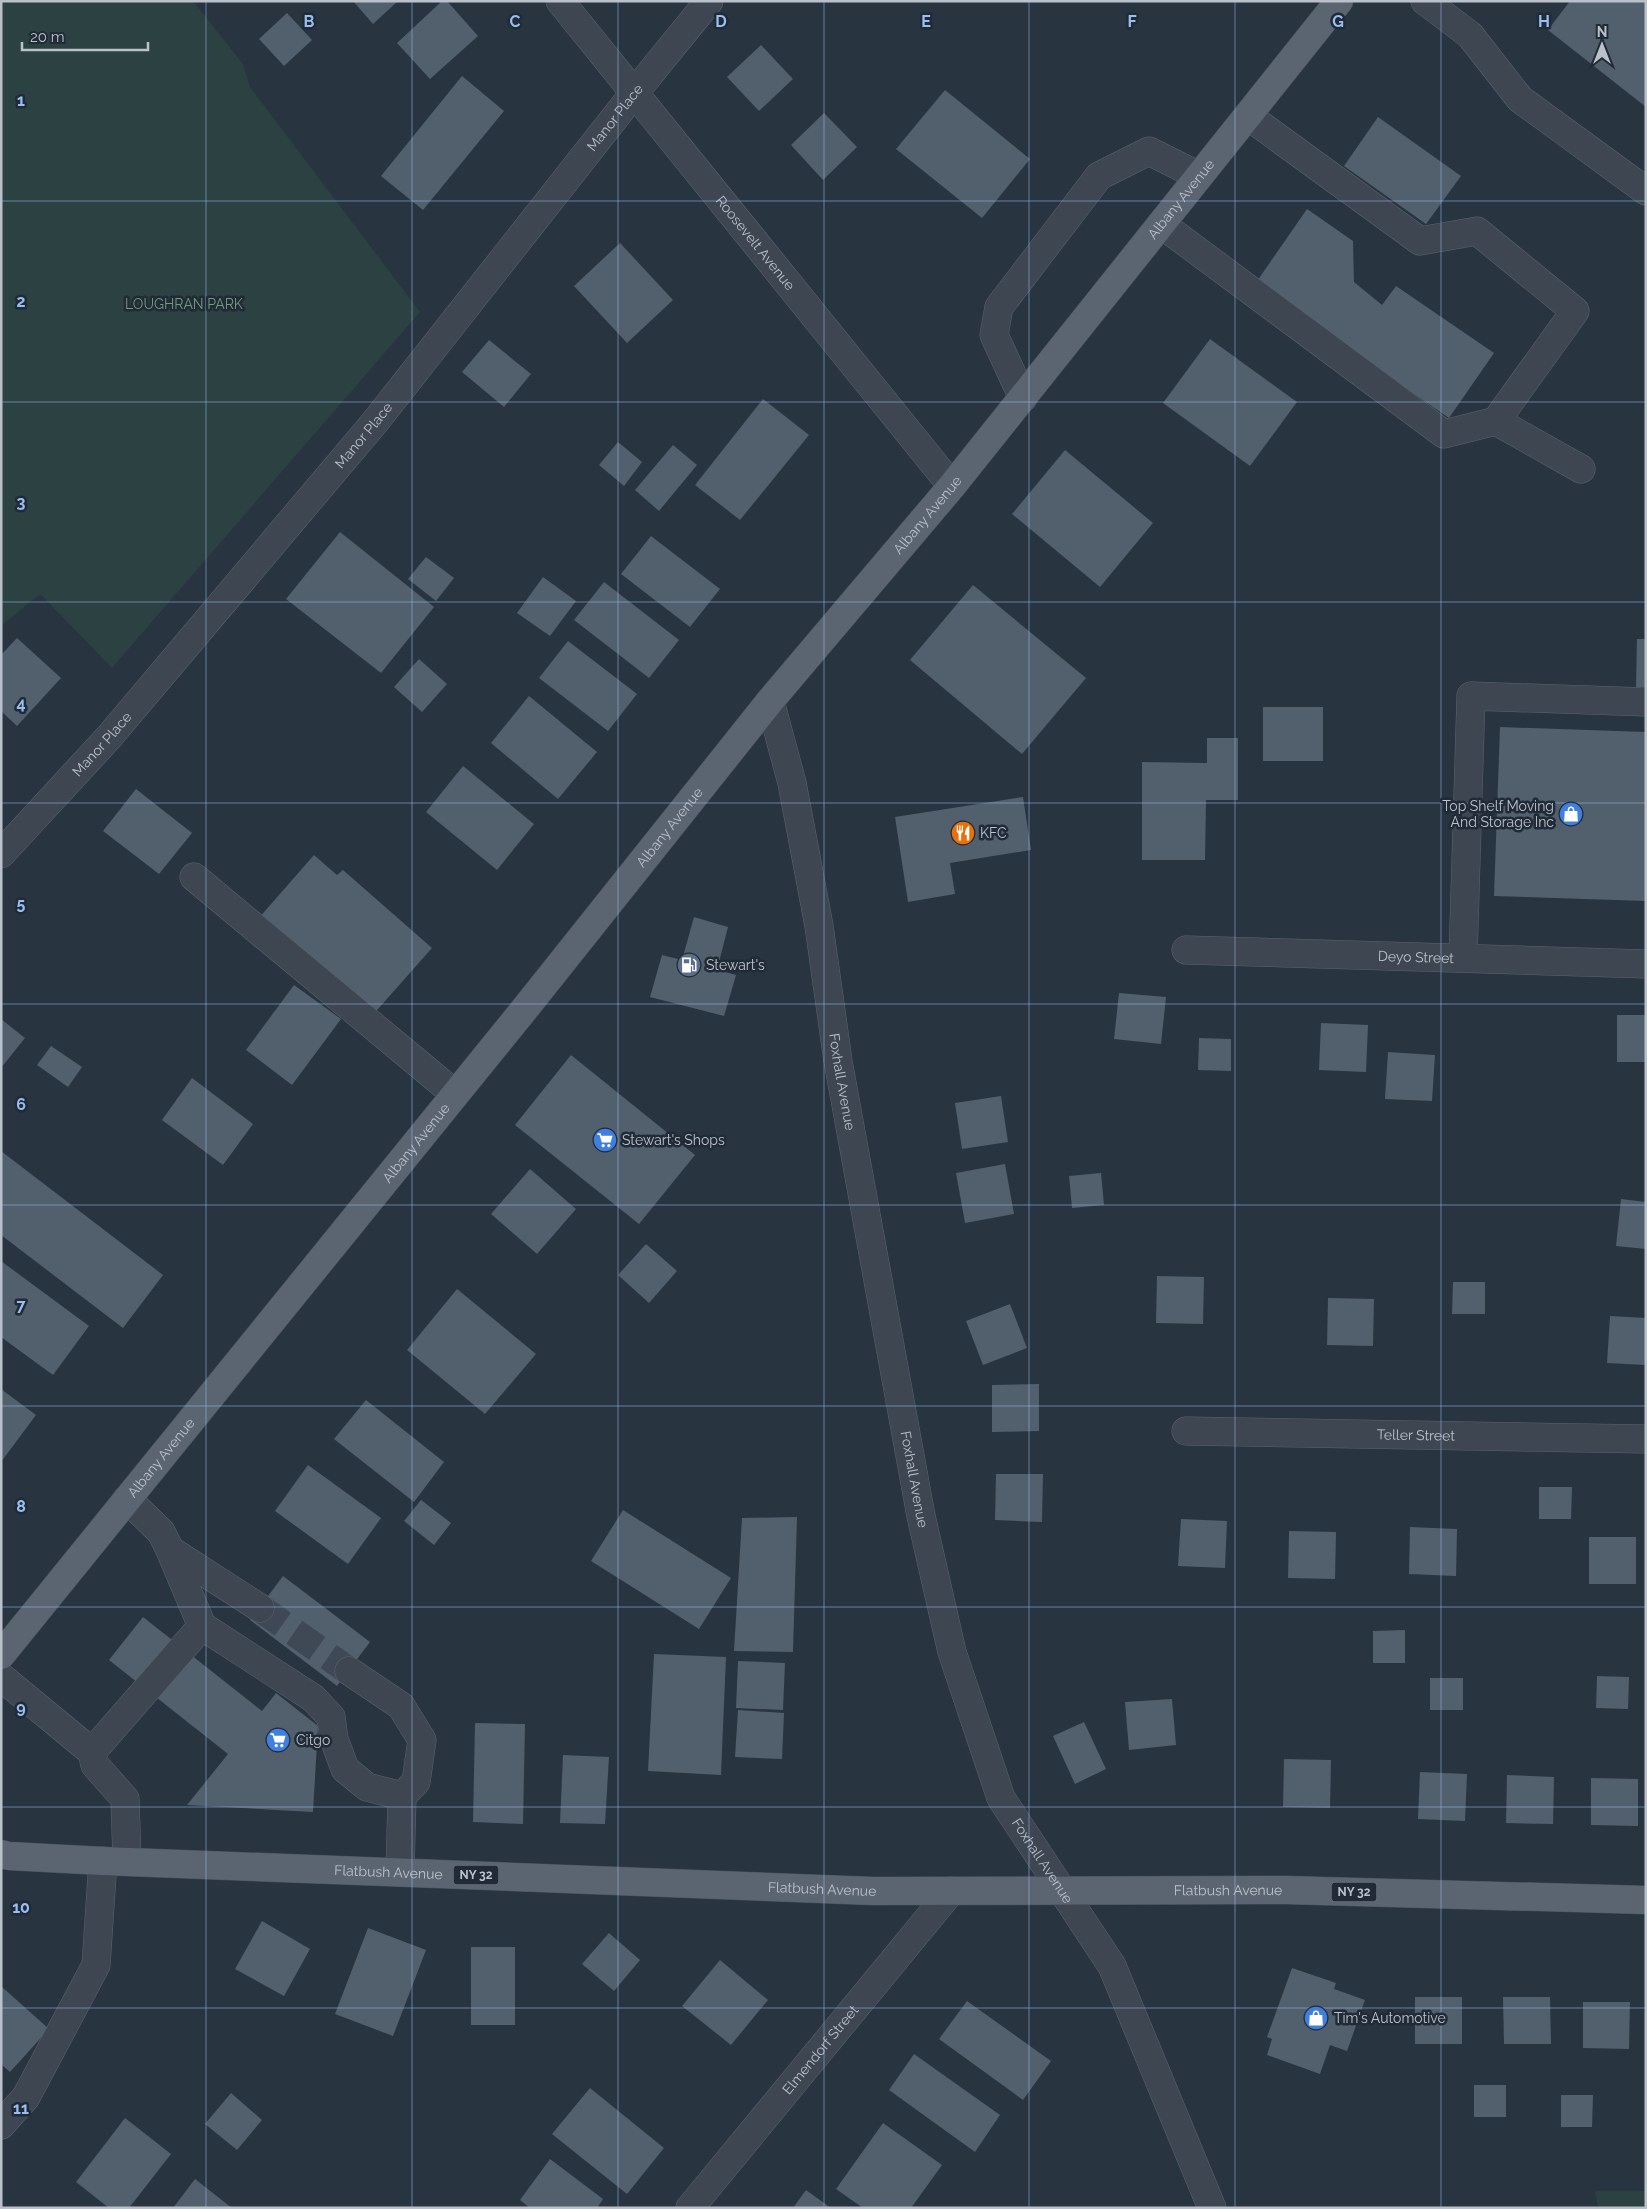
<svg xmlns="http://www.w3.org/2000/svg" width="1647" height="2209" font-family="Raleway,sans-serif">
<rect width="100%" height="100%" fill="#293441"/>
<!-- green -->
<g fill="#2b4142">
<polygon points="1,1 193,1 243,64 250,87 420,312 112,668 40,594 1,626"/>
<polygon points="1595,2191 1646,2191 1646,2208 1598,2208"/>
</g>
<!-- building -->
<g fill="#525f6c">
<polygon points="353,1 398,1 373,24"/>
<polygon points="442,1 447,1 478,36 430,79 397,43"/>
<polygon points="1570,1 1646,1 1646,107 1548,30"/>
<polygon points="287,13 312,40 284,66 259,39"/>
<polygon points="761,45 793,79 759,111 727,77"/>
<polygon points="462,76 504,111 423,210 381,176"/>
<polygon points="945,90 1030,159 982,218 896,149"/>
<polygon points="824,113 857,147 823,180 791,145"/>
<polygon points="1378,117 1461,176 1426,224 1344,166"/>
<polygon points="1307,209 1353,241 1354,282 1382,305 1396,286 1494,353 1449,418 1255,284"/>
<polygon points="620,243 673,300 627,343 574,286"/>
<polygon points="1210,339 1297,402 1250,466 1163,403"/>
<polygon points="489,340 531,374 504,407 462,372"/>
<polygon points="763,399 809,435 740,520 695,485"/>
<polygon points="618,442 642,462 624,486 599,465"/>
<polygon points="673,445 697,465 659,511 635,490"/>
<polygon points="1065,450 1153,523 1100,587 1012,514"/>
<polygon points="340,532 434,607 381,673 286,599"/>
<polygon points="651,536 720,589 690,627 621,574"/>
<polygon points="426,557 454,578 436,601 408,579"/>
<polygon points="543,577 576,601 550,636 517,613"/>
<polygon points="604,582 679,640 649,678 574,620"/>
<polygon points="973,585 1086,678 1022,754 910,660"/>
<polygon points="17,638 61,678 17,726 1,711 1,655"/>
<polygon points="1637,639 1646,639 1646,687 1636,687"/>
<polygon points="568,641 637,694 608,731 539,678"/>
<polygon points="419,659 447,684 422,712 394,687"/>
<polygon points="529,696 597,752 558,799 491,743"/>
<rect x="1263" y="707" width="60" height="54"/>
<polygon points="1500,727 1646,732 1646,901 1494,896"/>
<polygon points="1207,738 1238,738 1238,800 1206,800 1205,860 1142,860 1142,762 1207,763"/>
<polygon points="463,766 534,824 497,870 426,812"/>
<polygon points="136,789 192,833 159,874 103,831"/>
<polygon points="1023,797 1031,850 950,863 955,894 908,902 895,817"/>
<polygon points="314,855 337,875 343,870 432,948 370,1018 258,919"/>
<polygon points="694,917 728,927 717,970 736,975 724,1016 650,997 662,955 682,960"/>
<polygon points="294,985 341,1019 292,1085 246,1050"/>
<polygon points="1119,993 1166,997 1161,1044 1114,1039"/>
<rect x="1617" y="1015" width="29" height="47"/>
<polygon points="1,1019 25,1038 1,1068"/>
<polygon points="1321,1023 1368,1025 1366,1072 1319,1070"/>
<polygon points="1199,1038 1231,1039 1231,1071 1198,1070"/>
<polygon points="51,1046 82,1067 68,1087 37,1065"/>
<polygon points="1388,1052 1435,1055 1432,1101 1385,1099"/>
<polygon points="571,1055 695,1155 639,1224 515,1125"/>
<polygon points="192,1078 253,1124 223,1165 162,1120"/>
<polygon points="1001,1096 1008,1142 962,1149 955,1103"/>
<polygon points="1,1151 163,1275 123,1328 1,1235"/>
<polygon points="1005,1164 1014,1214 965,1223 956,1173"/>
<polygon points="530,1169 576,1209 537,1254 491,1214"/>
<polygon points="1101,1173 1104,1205 1072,1208 1069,1176"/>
<polygon points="1621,1199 1646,1202 1646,1249 1616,1246"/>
<polygon points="646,1244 677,1271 649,1303 618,1275"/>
<polygon points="1,1261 89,1326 53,1375 1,1337"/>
<polygon points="1157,1276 1204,1277 1203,1324 1156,1323"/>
<polygon points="1453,1282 1485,1282 1485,1314 1452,1314"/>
<polygon points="457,1289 536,1354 485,1414 407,1350"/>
<polygon points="1328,1298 1374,1299 1373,1346 1327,1345"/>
<polygon points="1010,1304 1027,1348 983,1365 966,1321"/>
<polygon points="1610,1316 1646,1318 1646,1365 1607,1363"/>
<polygon points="1039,1384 1039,1431 992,1432 992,1385"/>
<polygon points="1,1389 36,1415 1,1462"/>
<polygon points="366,1400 444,1462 414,1502 334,1439"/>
<polygon points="308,1465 381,1518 348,1564 275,1511"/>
<polygon points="996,1474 1043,1474 1042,1522 995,1520"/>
<polygon points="1539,1487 1572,1487 1571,1519 1539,1519"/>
<polygon points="421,1500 451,1523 434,1545 404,1521"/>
<polygon points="623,1510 731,1578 699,1629 591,1561"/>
<polygon points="797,1517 793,1652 734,1651 742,1518"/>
<polygon points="1181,1519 1227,1521 1225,1568 1178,1566"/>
<polygon points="1410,1527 1457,1529 1456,1576 1409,1574"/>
<polygon points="1289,1531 1336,1532 1335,1579 1288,1578"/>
<rect x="1589" y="1537" width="47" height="47"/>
<polygon points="283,1576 370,1642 337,1686 250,1620"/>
<polygon points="143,1617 262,1711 276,1693 318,1726 313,1812 187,1805 228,1754 109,1660"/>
<polygon points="1405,1630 1405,1663 1373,1663 1373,1631"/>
<polygon points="654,1654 726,1657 721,1775 648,1771"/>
<polygon points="738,1661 785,1663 783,1710 736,1708"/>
<polygon points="1597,1676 1629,1677 1628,1709 1596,1708"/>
<rect x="1430" y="1678" width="33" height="32"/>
<polygon points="1172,1699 1176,1745 1129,1750 1125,1702"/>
<polygon points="738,1710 784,1713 782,1759 735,1757"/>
<polygon points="1084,1722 1106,1769 1075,1784 1053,1736"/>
<polygon points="475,1723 525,1724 523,1824 473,1822"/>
<polygon points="563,1755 609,1757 605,1824 560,1823"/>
<polygon points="1284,1759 1331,1760 1330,1808 1283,1807"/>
<polygon points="1420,1772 1467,1774 1465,1821 1418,1819"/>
<polygon points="1507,1775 1554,1777 1553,1824 1506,1823"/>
<polygon points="1591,1778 1638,1779 1638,1826 1591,1825"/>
<polygon points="262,1921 310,1949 284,1996 235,1969"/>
<polygon points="368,1928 426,1950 393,2036 335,2014"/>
<polygon points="609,1933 640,1960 614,1991 582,1964"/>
<rect x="471" y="1947" width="44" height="78"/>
<polygon points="720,1960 768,2000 731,2045 682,2006"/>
<polygon points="1292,1968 1336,1983 1334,1989 1365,2000 1347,2051 1330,2045 1320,2074 1267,2055 1272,2039 1267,2037"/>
<polygon points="1,1986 49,2029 10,2072 1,2064"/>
<rect x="1415" y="1997" width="47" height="47"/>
<polygon points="1503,1997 1550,1997 1551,2044 1504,2044"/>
<polygon points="967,2001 1051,2061 1023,2100 939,2039"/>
<polygon points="1583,2002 1630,2002 1629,2049 1583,2048"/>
<polygon points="914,2054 1000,2115 975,2152 889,2090"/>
<rect x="1474" y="2085" width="32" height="32"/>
<polygon points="590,2088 664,2148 627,2194 552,2134"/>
<polygon points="231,2093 262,2120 237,2150 205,2124"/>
<polygon points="1561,2095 1593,2095 1592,2127 1561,2127"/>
<polygon points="125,2118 171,2154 129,2208 109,2208 76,2182"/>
<polygon points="883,2123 942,2165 911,2208 863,2208 836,2189"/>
<polygon points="550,2159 603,2199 597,2208 530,2208 520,2200"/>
<polygon points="195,2179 232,2208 173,2208"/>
<polygon points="806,2190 831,2208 793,2208"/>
</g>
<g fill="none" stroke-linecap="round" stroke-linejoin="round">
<!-- minor-tunnel -->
<polyline stroke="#3f4956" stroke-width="28" stroke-dasharray="28 14" stroke-linecap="butt" points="260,1608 349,1671"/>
<!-- minor casing -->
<g stroke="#5b646f" stroke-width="29">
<g id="minor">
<path id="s1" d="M560 1 952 486"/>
<polyline points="1425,1 1470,35 1520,99 1646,191"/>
<polyline points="1161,224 1444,434 1496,421 1575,311 1477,231 1420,241 1248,116"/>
<polyline points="1023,398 994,335 999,307 1099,176 1149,151 1199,176"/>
<polyline points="1496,421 1581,469"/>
<path id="s2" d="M770 701 792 783 819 926 838 1061 921 1516 952 1652 1001 1798 1112 1966 1212 2208"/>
<path id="s3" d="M1 854 109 737 375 422 635 92 709 1"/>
<polyline points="194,877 455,1094"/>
<path id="s4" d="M1186 950 1646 964"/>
<polyline points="1463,958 1471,696 1646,702"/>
<path id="s5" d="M1186 1431 1646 1439"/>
<polyline points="127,1499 161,1532 170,1550 202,1626 313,1698 331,1717 334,1739 345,1769 367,1787 402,1796"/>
<polyline points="170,1550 260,1608"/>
<polyline points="349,1671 401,1706 422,1740 416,1782 402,1796 400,1872"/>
<polyline points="1,1677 92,1752 95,1765 125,1799 127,1861"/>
<polyline points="92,1752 202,1626"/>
<polyline points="1,2125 26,2097 96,1965 103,1861"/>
<path id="s6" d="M690 2208 951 1891"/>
</g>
</g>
<!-- major casing -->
<g stroke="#474f5b" stroke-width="29">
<g id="major">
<path id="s7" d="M1 1655 527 1006 770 701 952 486 1339 1"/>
<path id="s8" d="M1 1854 9 1856 103 1861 873 1891 1286 1890 1646 1900"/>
</g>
</g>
<!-- minor -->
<use href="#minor" stroke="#3d4651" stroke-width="28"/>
<!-- major -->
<use href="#major" stroke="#5b6571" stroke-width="28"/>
</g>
<!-- grid -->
<path fill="none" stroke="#98bff2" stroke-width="1" stroke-opacity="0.55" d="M206 1V2208M412 1V2208M618 1V2208M824 1V2208M1029 1V2208M1235 1V2208M1441 1V2208M1 201H1646M1 402H1646M1 602H1646M1 803H1646M1 1004H1646M1 1205H1646M1 1406H1646M1 1607H1646M1 1807H1646M1 2008H1646"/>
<!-- icons -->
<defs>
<g id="shop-disc" transform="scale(1.25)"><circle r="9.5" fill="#3f7fe0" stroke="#212b37"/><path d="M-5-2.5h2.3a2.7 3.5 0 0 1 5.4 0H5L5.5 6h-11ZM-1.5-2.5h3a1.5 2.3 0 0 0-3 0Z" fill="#fff"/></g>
<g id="restaurant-disc" transform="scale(1.25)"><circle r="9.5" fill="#e8710a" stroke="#212b37"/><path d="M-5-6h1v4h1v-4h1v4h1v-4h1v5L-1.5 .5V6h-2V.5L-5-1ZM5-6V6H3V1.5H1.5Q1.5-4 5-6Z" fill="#fff"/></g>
<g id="fuel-disc" transform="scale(1.25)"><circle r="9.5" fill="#5c6f8a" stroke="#212b37"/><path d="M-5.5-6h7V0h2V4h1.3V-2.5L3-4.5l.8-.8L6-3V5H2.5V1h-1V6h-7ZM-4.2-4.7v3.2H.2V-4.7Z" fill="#fff"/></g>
<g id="supermarket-disc" transform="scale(1.25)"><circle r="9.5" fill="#3f7fe0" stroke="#212b37"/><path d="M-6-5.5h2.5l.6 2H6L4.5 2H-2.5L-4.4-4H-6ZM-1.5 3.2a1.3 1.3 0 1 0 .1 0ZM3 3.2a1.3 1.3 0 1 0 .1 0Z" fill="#fff"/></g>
</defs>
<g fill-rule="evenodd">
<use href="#shop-disc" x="1571" y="814"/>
<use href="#restaurant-disc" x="963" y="833"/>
<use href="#fuel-disc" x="689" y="965"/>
<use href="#supermarket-disc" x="605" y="1140"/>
<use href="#supermarket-disc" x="278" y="1740"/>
<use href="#shop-disc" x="1316" y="2018"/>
</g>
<g text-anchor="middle" stroke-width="5" stroke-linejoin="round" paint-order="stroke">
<!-- shield labels -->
<g fill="#212b37" stroke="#8c949f" stroke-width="1">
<rect x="453.5" y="1865.5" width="45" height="19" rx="4"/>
<rect x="1331.5" y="1882.5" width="45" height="19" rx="4"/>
</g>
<g font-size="12" font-weight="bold" fill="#bac1cb">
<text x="476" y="1879">NY 32</text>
<text x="1354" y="1896">NY 32</text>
</g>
<!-- street labels -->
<g font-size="14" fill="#bac1cb" stroke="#212b37">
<text dy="5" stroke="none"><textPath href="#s3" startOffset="959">Manor Place</textPath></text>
<text dy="5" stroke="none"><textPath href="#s7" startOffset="1874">Albany Avenue</textPath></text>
<text dy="5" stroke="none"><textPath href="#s1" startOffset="311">Roosevelt Avenue</textPath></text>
<text dy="5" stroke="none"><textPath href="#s3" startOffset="554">Manor Place</textPath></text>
<text dy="5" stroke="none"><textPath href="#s7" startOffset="1469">Albany Avenue</textPath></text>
<text dy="5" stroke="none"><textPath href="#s3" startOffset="149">Manor Place</textPath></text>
<text dy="5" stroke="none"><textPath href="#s7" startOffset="1064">Albany Avenue</textPath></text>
<text dy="5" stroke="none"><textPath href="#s4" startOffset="230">Deyo Street</textPath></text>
<text dy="5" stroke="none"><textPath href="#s2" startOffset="388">Foxhall Avenue</textPath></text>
<text dy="5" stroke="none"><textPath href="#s7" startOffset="659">Albany Avenue</textPath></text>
<text dy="5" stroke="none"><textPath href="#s5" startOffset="230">Teller Street</textPath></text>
<text dy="5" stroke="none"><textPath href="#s7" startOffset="254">Albany Avenue</textPath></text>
<text dy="5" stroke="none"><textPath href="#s2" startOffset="792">Foxhall Avenue</textPath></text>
<text dy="5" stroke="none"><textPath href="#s2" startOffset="1198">Foxhall Avenue</textPath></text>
<text dy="5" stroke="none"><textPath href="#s8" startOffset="388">Flatbush Avenue</textPath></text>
<text dy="5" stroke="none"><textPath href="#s8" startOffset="822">Flatbush Avenue</textPath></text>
<text dy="5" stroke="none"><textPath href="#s8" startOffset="1228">Flatbush Avenue</textPath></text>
<text dy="5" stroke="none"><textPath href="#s6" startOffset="205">Elmendorf Street</textPath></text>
</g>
<!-- park labels -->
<g font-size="14" fill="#739a7a" stroke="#212b37">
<text x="184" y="309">LOUGHRAN PARK</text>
</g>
<!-- poi labels -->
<g font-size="14" fill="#bac1cb" stroke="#212b37" text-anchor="start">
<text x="1554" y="811" text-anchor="end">Top Shelf Moving<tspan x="1554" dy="16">And Storage Inc</tspan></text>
<text x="980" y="838">KFC</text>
<text x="706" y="970">Stewart's</text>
<text x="622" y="1145">Stewart's Shops</text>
<text x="296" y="1745">Citgo</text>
<text x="1334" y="2023">Tim's Automotive</text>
</g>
</g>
<g font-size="16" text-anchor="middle" font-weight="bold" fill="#98bff2" stroke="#212b37" stroke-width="5" stroke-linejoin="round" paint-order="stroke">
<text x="309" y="27">B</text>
<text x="515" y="27">C</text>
<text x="721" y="27">D</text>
<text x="926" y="27">E</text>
<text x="1132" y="27">F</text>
<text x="1338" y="27">G</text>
<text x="1544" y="27">H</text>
<text x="21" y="106">1</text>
<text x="21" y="307">2</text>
<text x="21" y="508">3</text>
<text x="21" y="709">4</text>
<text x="21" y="909">5</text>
<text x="21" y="1110">6</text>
<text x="21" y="1311">7</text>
<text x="21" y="1512">8</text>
<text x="21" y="1713">9</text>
<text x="21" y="1913">10</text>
<text x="21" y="2114">11</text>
</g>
<!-- border -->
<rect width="1647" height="2209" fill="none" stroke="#bac1cb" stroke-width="5"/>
<!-- north arrow -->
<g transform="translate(1602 45)" stroke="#212b37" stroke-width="4" paint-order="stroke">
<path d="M0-4L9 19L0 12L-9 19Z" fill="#bac1cb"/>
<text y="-8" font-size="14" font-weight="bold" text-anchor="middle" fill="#bac1cb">N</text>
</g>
<!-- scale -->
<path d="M22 42v8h126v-8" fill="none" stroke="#bac1cb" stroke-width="2.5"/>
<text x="30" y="42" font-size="15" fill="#bac1cb" stroke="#212b37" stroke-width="4" paint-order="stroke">20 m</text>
</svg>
